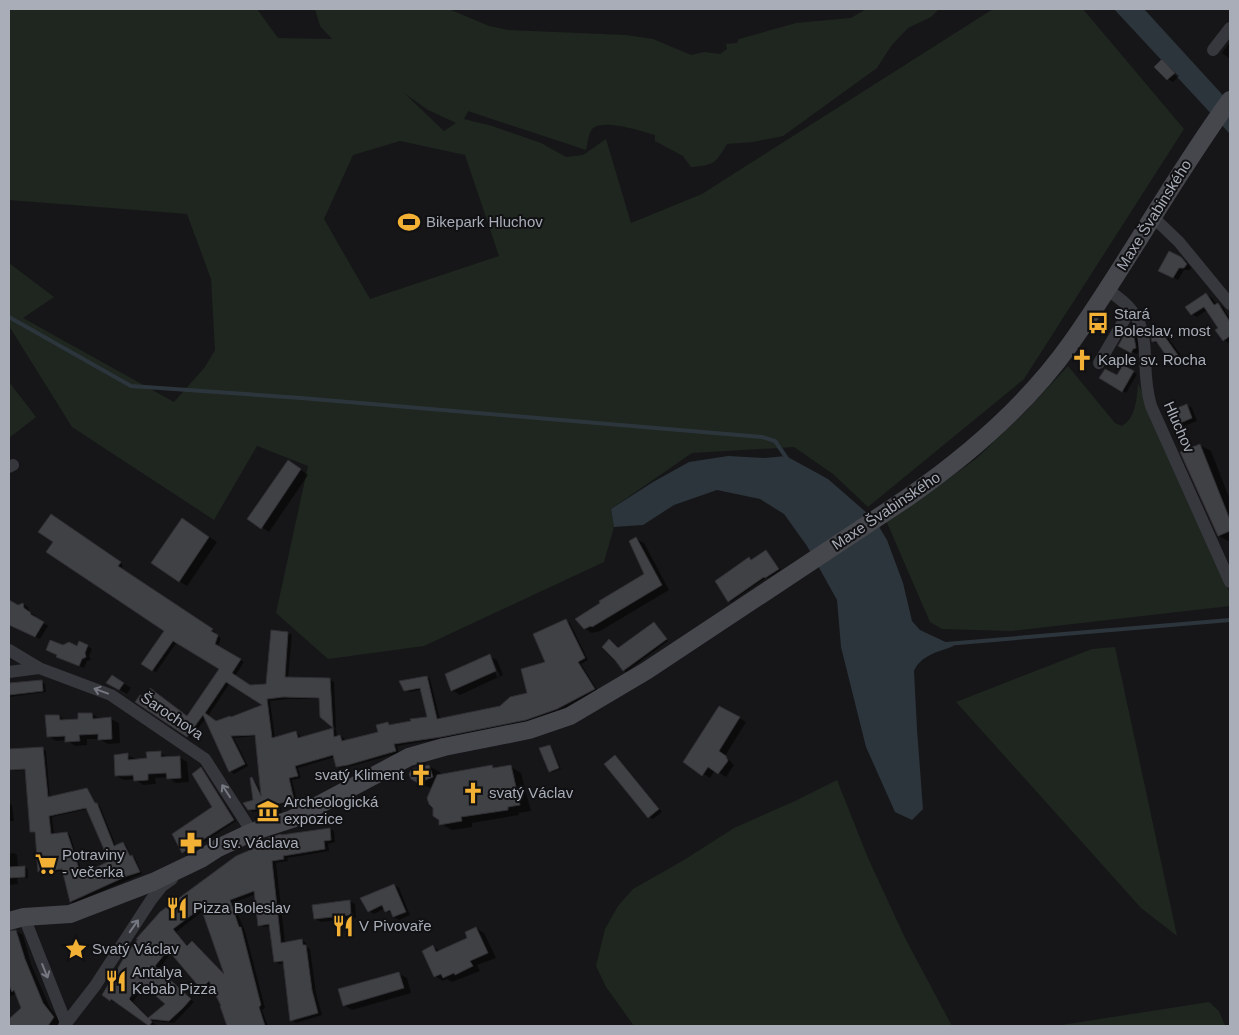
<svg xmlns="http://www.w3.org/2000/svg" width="1239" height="1035" font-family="Helvetica,sans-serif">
<rect width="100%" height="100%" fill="#161618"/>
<!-- green -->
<g fill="#1e261f" fill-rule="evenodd">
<path d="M9 9H257L278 38 332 39 320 26 315 9H449L489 26 508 30 626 35 653 39 691 55 704 52 720 54 727 49 726 44 737 43 739 39 796 23 851 18 866 9H939L931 17 908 28 891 46 877 68 783 136 753 142 727 144C715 164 715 165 691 167L683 156 655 141V135C641 131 605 119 593 128 588 133 588 143 586 150L468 111 464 119 492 126 541 143 566 157 583 155 606 139 631 223 702 194 993 9H1083L1184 129 1024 379 868 507 833 474 794 447 692 453 611 509 614 527 604 562 424 646 328 659 276 613 308 466 257 446 214 520 72 427 9 326V263L54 297 23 318 174 402 205 367 215 350 211 279 187 214 9 200ZM404 93 428 110 456 123 444 131ZM400 141 465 155 499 256 370 299 324 219 353 155Z"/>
<path d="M1068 366 1115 423 1122 426C1136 418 1137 397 1138 383L1230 593V606L1011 631 942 629 930 622 885 518 940 485 977 458 1028 409Z"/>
<polygon points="9,382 36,417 9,438"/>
<polygon points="1115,647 1177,936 1141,908 1133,899 956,702 1092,649"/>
<polygon points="837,780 868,858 905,938 952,1026 634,1026 606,987 596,966 605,929 618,906 633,889 684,860 734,828 795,801"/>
<polygon points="1209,1002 1219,1011 1225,1026 1055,1026"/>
</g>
<!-- water -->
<g fill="#2c353c">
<polygon points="1114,9 1144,9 1230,103 1230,134"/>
<path d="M728 456 765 458 786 456 828 479 875 520 887 540 903 583 912 621 920 630 954 646C938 652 921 655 914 671L917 729 923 809 912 820 895 812 866 747 841 647 837 600 807 546 784 514 760 499 717 490 674 505 643 525 614 527 611 509 653 482 689 462Z"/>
</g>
<!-- shadow -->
<g fill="#0007" fill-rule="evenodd">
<polygon points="1230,42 1230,59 1222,53"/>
<polygon points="1162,61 1179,76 1173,82 1168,79"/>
<polygon points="1180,258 1186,261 1191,268 1190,270 1184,270 1178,280 1160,270"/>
<polygon points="1207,295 1212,298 1217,305 1223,307 1230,319 1230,342 1229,343 1224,340 1220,328 1207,310 1197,317 1192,314"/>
<polygon points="1131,328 1137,332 1141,351 1136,354 1120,345"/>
<polygon points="1158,328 1163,331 1185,361 1178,366 1173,363 1160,344 1153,342 1152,332"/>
<polygon points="1123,367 1137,374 1126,393 1101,378 1118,377"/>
<polygon points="1187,405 1192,408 1197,421 1184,426 1179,423"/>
<polygon points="1200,445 1211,451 1230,500 1230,542 1219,536 1182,452"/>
<polygon points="296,466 308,475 269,532 262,527"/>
<path d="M55 518 123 565 121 569 216 633 214 635 221 638 218 647 244 662 235 676 251 687 268 685 288 633 292 635 288 678 330 680 334 682 336 729 321 716 320 699H288L270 701 275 738 296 733 300 735V738L336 729 337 737 340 736 344 738 345 742 379 733 388 724 392 726 429 718 421 690 409 692 405 690 427 677 430 679 440 719 501 707 528 694 547 662 566 620 570 623 588 660 581 664 598 691 561 710 531 721 445 738 397 746 399 753 352 766 341 768 337 766 335 757 298 768 301 778 292 780 297 801 280 805 282 814 265 820 261 818 260 811 253 812 249 809 255 801 251 778 255 781 262 794 256 736 234 738 248 766 234 774 230 771 206 718 191 738 144 698 188 717 221 668 177 642 156 672 143 664 166 631 55 542ZM230 683 265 706 232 718 217 722 208 716Z"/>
<polygon points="190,524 217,542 187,586 179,581"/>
<polygon points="636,539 644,543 669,590 600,631 592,633 584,628 646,574"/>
<polygon points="766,551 781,570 768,578 766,578 731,602 729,601 750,558 752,561"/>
<polygon points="9,602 18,607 23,604 28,607 29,612 36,616 35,618 48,626 40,639 9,624"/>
<polygon points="654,623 668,641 626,672 624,670 616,659 610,640 619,649"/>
<polygon points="63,646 78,647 87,646 92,649 89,656 91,660 87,661 84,668 62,659 58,655"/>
<path d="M489 656 497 660 503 675 460 695 452 690ZM491 661H493L500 676 497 677Z"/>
<polygon points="120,681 131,688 127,694 108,683"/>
<polygon points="42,682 45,684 46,692 9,697 9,684"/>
<polygon points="720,708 746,722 725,756 734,765 726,777 715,770 710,778 685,762"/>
<polygon points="92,714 100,719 111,719 119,723 120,743 108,744 99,739 87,739 87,745 75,746 67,740 56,741 48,736 59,716 67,721 80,721"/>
<polygon points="550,747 552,748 561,769 552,772 550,771"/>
<path d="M43 749 46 751 50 798 86 790 90 792 96 804 100 806 116 846 123 843 126 845 131 856 135 858 142 874 74 903 71 902 63 871 43 873 40 871 36 833 31 831 26 770 9 771V750ZM88 809 111 862 83 875 70 835 67 833 54 835 52 817Z"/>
<path d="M160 753 168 757H179L187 762 189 782 176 783 168 777 155 778 156 784 143 785 135 779 124 780 116 776 127 755 136 759H148ZM139 773V776L122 777V774Z"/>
<polygon points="615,757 619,759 662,812 653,819 649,817 606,764"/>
<polygon points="429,766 440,772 441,775 492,767 496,769 510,766 521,773 531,811 518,813 519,815 472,823 472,827 452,830 441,824 433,787 430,788 412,779"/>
<polygon points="201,769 204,771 236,821 186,854 183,852 213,808"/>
<polygon points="9,803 12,805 14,821 9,821"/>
<path d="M330 829 334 831 335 842 328 844 329 851 287 858 288 861 276 863 285 943 302 940 306 943 307 947 310 949 316 993 322 1015 296 1023 292 1020 285 963 279 964 275 961 270 926 263 927 259 925 256 894 233 903 245 931 265 1008 262 1010 268 1026H229L212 985 207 990 202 988 171 953 159 969 194 1002 174 1023 152 1021 156 1025 151 1026 116 1001 115 1003 103 995 161 913ZM203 911 225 975 197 945 193 943 188 946 176 932ZM145 984 167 1004 149 1019 133 1002Z"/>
<polygon points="14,853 17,855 18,867 25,867 28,869 28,878 17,878 18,884 9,885 9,854"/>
<polygon points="394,885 399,888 410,915 399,920 394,917 392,913 386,911 385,908 374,914 369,911"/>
<polygon points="349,901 355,904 356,918 321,922 315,919"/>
<polygon points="476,928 484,933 496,958 477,965 480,971 452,982 447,979 443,981 435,976 433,947 441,951 469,938"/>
<polygon points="16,931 23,935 31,964 50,1008 60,1021 57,1026 9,1026 9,1021 23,1009 16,994 9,997 9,932"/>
<polygon points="398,973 407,978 411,993 352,1010 344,1005"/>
</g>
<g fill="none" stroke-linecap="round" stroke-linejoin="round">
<!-- stream -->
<g stroke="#2c353c" stroke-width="4">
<polyline points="9,317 131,386 301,398 762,437 775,441 788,460"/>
<polyline points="946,644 1230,620"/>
</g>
</g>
<!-- building -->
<g fill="#404145" stroke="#303034" fill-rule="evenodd">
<polygon points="1162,59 1175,73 1167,80 1154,67"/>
<polygon points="1169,251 1181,257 1187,264 1184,268 1179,268 1173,278 1158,271"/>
<polygon points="1206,293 1214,305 1218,303 1230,322 1230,336 1223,341 1215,330 1218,328 1204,307 1191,315 1185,307"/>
<polygon points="1129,327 1132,327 1133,331 1136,348 1133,349 1131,353 1118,346"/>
<polygon points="1158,327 1180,358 1172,364 1156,341 1152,342 1150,332"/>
<polygon points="1123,365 1134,371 1122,392 1099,378 1105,369 1117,375"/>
<polygon points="1187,404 1192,418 1178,424 1172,410"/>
<polygon points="1200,444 1230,520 1230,531 1218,536 1180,452"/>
<polygon points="288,460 301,469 261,529 247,519"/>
<path d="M51 514 121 562 118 566 213 629 211 631 218 635 215 644 241 659 232 673 250 685 266 684 271 630 288 632 285 677 330 678 333 728 320 717 319 698 283 697 267 699 272 738 296 731 298 738 333 728 334 737 340 735 342 741 378 732 376 725 388 722 389 725 411 721 410 719 427 717 420 688 404 691 399 681 427 676 437 719 500 706 510 697 527 693 521 669 545 662 533 634 566 619 585 658 578 662 595 689 557 709 526 720 441 737 394 744 396 751 348 765 336 767 333 755 295 766 298 776 289 778 294 800 277 804 278 812 260 818 259 809 248 810 243 803 253 800 250 778 252 777 261 796 255 735 231 736 245 764 229 772 203 715 187 737 135 702 140 695 143 697 150 688 187 716 219 669 173 641 152 671 141 664 164 631 46 552 53 542 38 532ZM226 682 262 705 231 717 230 716 216 721 205 713Z"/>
<polygon points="182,518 209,537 179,582 151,563"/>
<polygon points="636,537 662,585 592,627 591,626 584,629 575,619 600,603 599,601 644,574 629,541"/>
<polygon points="766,550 779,569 765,578 764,577 728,602 715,581 749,557 751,560"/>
<polygon points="9,600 18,605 23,603 24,608 31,613 30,614 44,622 35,637 9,625"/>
<polygon points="654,622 667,639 623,671 615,660 602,647 609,639 618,648"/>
<polygon points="50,640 63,645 69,642 77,646 79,641 88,645 85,653 86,657 82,659 79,666 56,657 57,655 46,650"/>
<polygon points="490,654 496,671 451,691 445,674"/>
<polygon points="112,675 124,683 119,690 106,683"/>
<polygon points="42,680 43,691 9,695 9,683"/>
<polygon points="719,706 740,717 719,751 726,756 728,761 718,774 708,767 702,776 683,762"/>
<polygon points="78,713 92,713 93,719 111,717 112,739 98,740 98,734 79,735 80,741 65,742 65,736 47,737 45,715 59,715 60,720 78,719"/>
<polygon points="550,745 559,768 549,772 539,748"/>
<path d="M43 747 48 797 87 788 95 803H97L114 846 123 842 130 856 132 855 140 872 127 876 70 902 62 869 38 872 35 832H30L25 769 9 770V749ZM86 808 109 861 81 875 67 832 51 834 49 816Z"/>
<polygon points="161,751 161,757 180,756 181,778 167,779 166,773 148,774 148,780 134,781 133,775 115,776 114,755 128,753 128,760 147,758 146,752"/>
<polygon points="615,755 659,809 648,818 604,764"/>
<polygon points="429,765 433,777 418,783 411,779 409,774 412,769"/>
<polygon points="492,765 493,768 511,765 520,805 508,807 508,810 461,817 462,821 439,825 439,820 433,816 433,808 429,804 427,798 437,775"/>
<polygon points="201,767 234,820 182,853 172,834 212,807 192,774"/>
<path d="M330 828 331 840 324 841 325 849 283 856 284 859 272 861 281 943 302 939 303 945H306L312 990 318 1013 290 1021 283 961 274 962 269 924 258 926 254 891 230 900 239 927H241L261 1005 259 1007 265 1026H227L220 1006H221L209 981 201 989 168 950 155 966 191 999 183 1008 169 1021 150 1019 152 1022 149 1026 111 999 110 1001 102 995 125 956 138 939H136L160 912 236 856 262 845 265 839 281 834V835ZM201 908 224 974 192 941 187 946 173 929ZM140 982 165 1004 148 1018 129 999Z"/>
<polygon points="25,866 25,877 9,878 9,867"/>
<polygon points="394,884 406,912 393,917 390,910 385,912 382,905 368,912 360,898"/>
<polygon points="350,900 351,915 314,919 312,905"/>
<polygon points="476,927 488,953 470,961 473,966 455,975 454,973 443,978 441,974 434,977 422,951 433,945 436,952 467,938 465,932"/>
<polygon points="16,930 25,959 43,1003 54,1017 48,1026 9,1026 9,1019 21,1008 14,990 12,992 9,985 9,931"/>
<polygon points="399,972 404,988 343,1006 338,989"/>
</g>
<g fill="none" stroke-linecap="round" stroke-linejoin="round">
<!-- minor -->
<g stroke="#37383d" stroke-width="12">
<polyline points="1213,50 1230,28"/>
<polyline points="1152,216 1179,242 1230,304"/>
<path d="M1107 290C1162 323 1136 356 1151 406L1230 582"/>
<polyline points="1099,363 1130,310"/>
<polyline points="9,467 13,465"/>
<polyline points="9,650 39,668 111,695 205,759 252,832"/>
<polyline points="9,672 39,668"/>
<polyline points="19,916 24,917 66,1023"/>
<polyline points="64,1026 95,986 151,900 162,886 172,879"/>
</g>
<!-- secondary -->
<path stroke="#45474d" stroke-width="18" d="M9 921 24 917 70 914 153 882 201 859 218 848 252 832 292 819 409 757 444 747 529 730 570 716 646 671 907 498C969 455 1027 405 1071 343 1127 264 1173 178 1230 100"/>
</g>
<!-- one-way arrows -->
<defs><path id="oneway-shaft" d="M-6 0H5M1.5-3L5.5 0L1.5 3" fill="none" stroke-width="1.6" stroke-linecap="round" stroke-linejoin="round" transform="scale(1.25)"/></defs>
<g stroke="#757881">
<use href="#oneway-shaft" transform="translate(101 691) rotate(-160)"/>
<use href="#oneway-shaft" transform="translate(226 791) rotate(-123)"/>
<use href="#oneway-shaft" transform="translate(134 926) rotate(-55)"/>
<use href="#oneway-shaft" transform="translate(45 971) rotate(68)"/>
</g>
<!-- icons -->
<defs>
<g id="stadium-bare" transform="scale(1.725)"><path d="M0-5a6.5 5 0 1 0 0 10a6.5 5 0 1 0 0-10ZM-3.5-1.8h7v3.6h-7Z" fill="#f2b134" stroke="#111113" stroke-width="2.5" paint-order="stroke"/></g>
<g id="bus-bare" transform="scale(1.725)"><path d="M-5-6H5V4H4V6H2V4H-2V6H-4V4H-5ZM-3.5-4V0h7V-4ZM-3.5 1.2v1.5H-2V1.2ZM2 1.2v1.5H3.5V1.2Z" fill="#f2b134" stroke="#111113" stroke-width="2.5" paint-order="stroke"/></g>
<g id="church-bare" transform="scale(1.725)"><path d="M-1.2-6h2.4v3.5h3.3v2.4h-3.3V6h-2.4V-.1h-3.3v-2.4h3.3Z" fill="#f2b134" stroke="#111113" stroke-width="2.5" paint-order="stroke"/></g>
<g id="museum-bare" transform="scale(1.725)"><path d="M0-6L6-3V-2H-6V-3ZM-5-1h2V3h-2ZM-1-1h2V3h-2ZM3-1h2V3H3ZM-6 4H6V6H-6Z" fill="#f2b134" stroke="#111113" stroke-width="2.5" paint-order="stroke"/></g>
<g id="pharmacy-bare" transform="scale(1.725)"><path d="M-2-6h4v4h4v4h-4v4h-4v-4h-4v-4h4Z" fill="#f2b134" stroke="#111113" stroke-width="2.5" paint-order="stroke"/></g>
<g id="supermarket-bare" transform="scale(1.725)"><path d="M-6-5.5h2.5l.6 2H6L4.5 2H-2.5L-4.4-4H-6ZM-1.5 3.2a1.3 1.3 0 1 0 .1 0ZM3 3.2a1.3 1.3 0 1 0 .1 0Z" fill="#f2b134" stroke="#111113" stroke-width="2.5" paint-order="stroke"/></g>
<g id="restaurant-bare" transform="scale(1.725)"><path d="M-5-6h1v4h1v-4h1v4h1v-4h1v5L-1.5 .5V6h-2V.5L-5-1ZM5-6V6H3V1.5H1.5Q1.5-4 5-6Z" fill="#f2b134" stroke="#111113" stroke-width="2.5" paint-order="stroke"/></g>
<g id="sight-bare" transform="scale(1.725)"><path d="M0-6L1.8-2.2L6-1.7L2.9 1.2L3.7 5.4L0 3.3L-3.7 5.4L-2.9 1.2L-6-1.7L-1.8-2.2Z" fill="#f2b134" stroke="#111113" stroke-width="2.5" paint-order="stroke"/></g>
</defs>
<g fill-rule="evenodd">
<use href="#stadium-bare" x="409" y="222"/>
<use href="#bus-bare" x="1098" y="323"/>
<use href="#church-bare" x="1082" y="360"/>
<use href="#church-bare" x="421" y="775"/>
<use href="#church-bare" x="473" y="793"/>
<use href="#museum-bare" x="268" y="811"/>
<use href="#pharmacy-bare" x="191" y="843"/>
<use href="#supermarket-bare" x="46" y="864"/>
<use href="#restaurant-bare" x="177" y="908"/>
<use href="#restaurant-bare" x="343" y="926"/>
<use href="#sight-bare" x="76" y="949"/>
<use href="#restaurant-bare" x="116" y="981"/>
</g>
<g text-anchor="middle" stroke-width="4" stroke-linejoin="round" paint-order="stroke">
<!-- street labels -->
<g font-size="15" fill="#a8adb8" stroke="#111113">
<text transform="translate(1154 215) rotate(-58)" y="5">Maxe Švabinského</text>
<text transform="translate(1179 427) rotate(66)" y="5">Hluchov</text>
<text transform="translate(886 511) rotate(-34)" y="5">Maxe Švabinského</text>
<text transform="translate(172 716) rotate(34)" y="5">Šarochova</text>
</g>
<!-- poi labels -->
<g font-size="15" fill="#a8adb8" stroke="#111113" text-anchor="start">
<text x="426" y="227">Bikepark Hluchov</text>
<text x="1114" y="319">Stará<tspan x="1114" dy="17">Boleslav, most</tspan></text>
<text x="1098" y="365">Kaple sv. Rocha</text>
<text x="404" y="780" text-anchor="end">svatý Kliment</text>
<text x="489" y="798">svatý Václav</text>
<text x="284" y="807">Archeologická<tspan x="284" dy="17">expozice</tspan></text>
<text x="208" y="848">U sv. Václava</text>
<text x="62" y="860">Potraviny<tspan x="62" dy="17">- večerka</tspan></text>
<text x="193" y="913">Pizza Boleslav</text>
<text x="359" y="931">V Pivovaře</text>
<text x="92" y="954">Svatý Václav</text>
<text x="132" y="977">Antalya<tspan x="132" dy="17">Kebab Pizza</tspan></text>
</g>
</g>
<!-- border -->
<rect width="1239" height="1035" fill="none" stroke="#a8adb8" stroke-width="20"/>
</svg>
